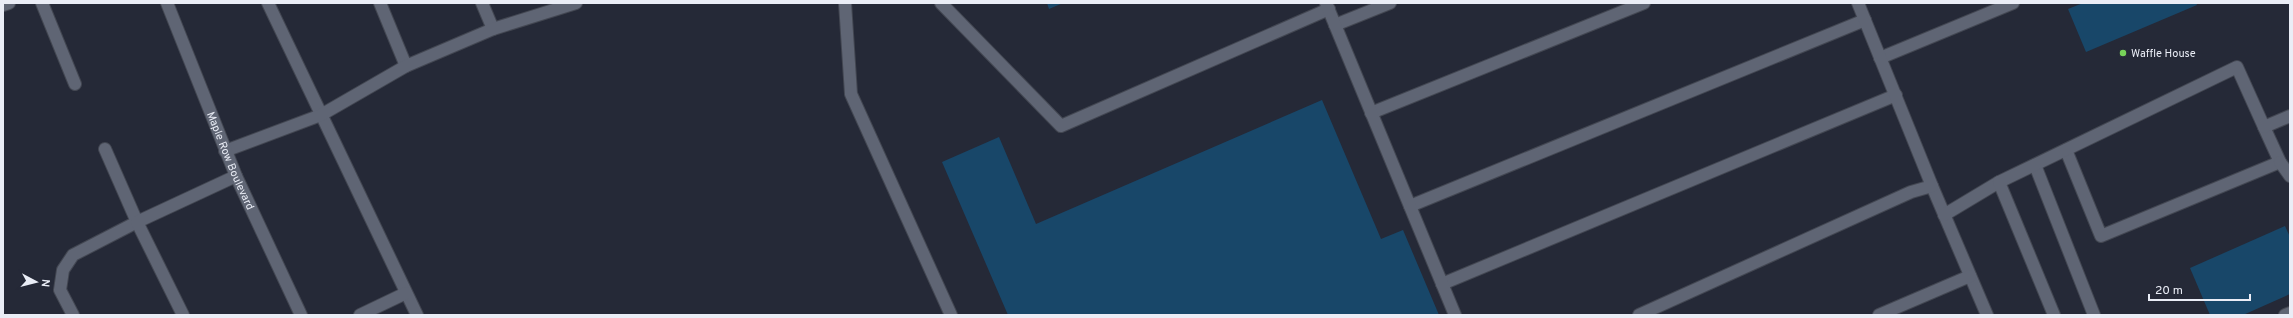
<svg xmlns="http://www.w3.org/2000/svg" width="2293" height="318" font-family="Overpass,sans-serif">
<rect width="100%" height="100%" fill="#252937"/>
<!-- building -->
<g fill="#184769">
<polygon points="1047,3 1063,3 1049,9"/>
<polygon points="2083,3 2196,3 2197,5 2086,52 2068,9"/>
<polygon points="1322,100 1381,239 1403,230 1439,315 1008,315 942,162 999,137 1036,224"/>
<polygon points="2285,226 2290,237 2290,294 2243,315 2210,315 2190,268"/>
</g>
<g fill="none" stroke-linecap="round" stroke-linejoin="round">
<!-- lane casing -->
<g stroke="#434752" stroke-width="14">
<g id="lane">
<polyline points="42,3 75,84"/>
<polyline points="268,3 417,315"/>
<polyline points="380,3 406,66"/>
<polyline points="482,3 493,29"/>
<polyline points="845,3 851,94 951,315"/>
<polyline points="941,3 1061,126 1329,9"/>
<polyline points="3,5 9,3"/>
<polyline points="1335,25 1390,3"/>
<polyline points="1880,58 2013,3"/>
<polyline points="1371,113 1644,3"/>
<polyline points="2066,150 2101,236 2280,162 2264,127"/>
<polyline points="225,151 321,115 406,66 493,29 576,3"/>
<polyline points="2280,162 2290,176"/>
<polyline points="2035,165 2094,315"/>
<polyline points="1932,186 1987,315"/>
<polyline points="1410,206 1865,20"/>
<polyline points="1944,215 1999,182"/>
<polyline points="1442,284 1896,95"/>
<polyline points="73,315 60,290 63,270 73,255 137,222 105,149"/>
<polyline points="183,315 137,222 236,176"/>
<polyline points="360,315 406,293"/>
<polyline points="1639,315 1911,192 1932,186 1858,3"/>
<polyline points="1879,315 1970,276"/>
<polyline points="2054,315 1999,182 2237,67 2264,127 2290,116"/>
<polyline points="2285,315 2290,313"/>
</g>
</g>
<!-- street casing -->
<g stroke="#434752" stroke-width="14">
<g id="street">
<path id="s1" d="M167 3 236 176 301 315"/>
<polyline points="1326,3 1455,315"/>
</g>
</g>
<!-- lane -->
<use href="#lane" stroke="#5f6574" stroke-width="12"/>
<!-- street -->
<use href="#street" stroke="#5f6574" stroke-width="12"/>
</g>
<!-- markers -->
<circle fill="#77d259" stroke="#252937" stroke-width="1.5" cx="2123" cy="53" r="4"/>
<g text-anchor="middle" stroke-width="3" stroke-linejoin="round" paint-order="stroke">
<!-- poi labels -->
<g font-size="11" fill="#eaedf6" stroke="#252937" text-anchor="start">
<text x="2131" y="57">Waffle House</text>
</g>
<!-- street labels -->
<g font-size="11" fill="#eaedf6" stroke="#252937">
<text dy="4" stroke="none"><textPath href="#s1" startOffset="170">Maple Row Boulevard</textPath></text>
</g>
</g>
<!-- border -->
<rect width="2293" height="318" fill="none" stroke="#eaedf6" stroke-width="8"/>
<!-- north arrow -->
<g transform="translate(36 282) rotate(97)" stroke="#252937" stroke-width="3" paint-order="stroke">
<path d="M0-3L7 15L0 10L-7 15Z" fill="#eaedf6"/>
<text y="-6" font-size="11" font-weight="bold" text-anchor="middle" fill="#eaedf6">N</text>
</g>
<!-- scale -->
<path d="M2149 294v6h101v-6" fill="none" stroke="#eaedf6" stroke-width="2"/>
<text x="2155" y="294" font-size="12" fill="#eaedf6" stroke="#252937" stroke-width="3" paint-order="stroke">20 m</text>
</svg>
